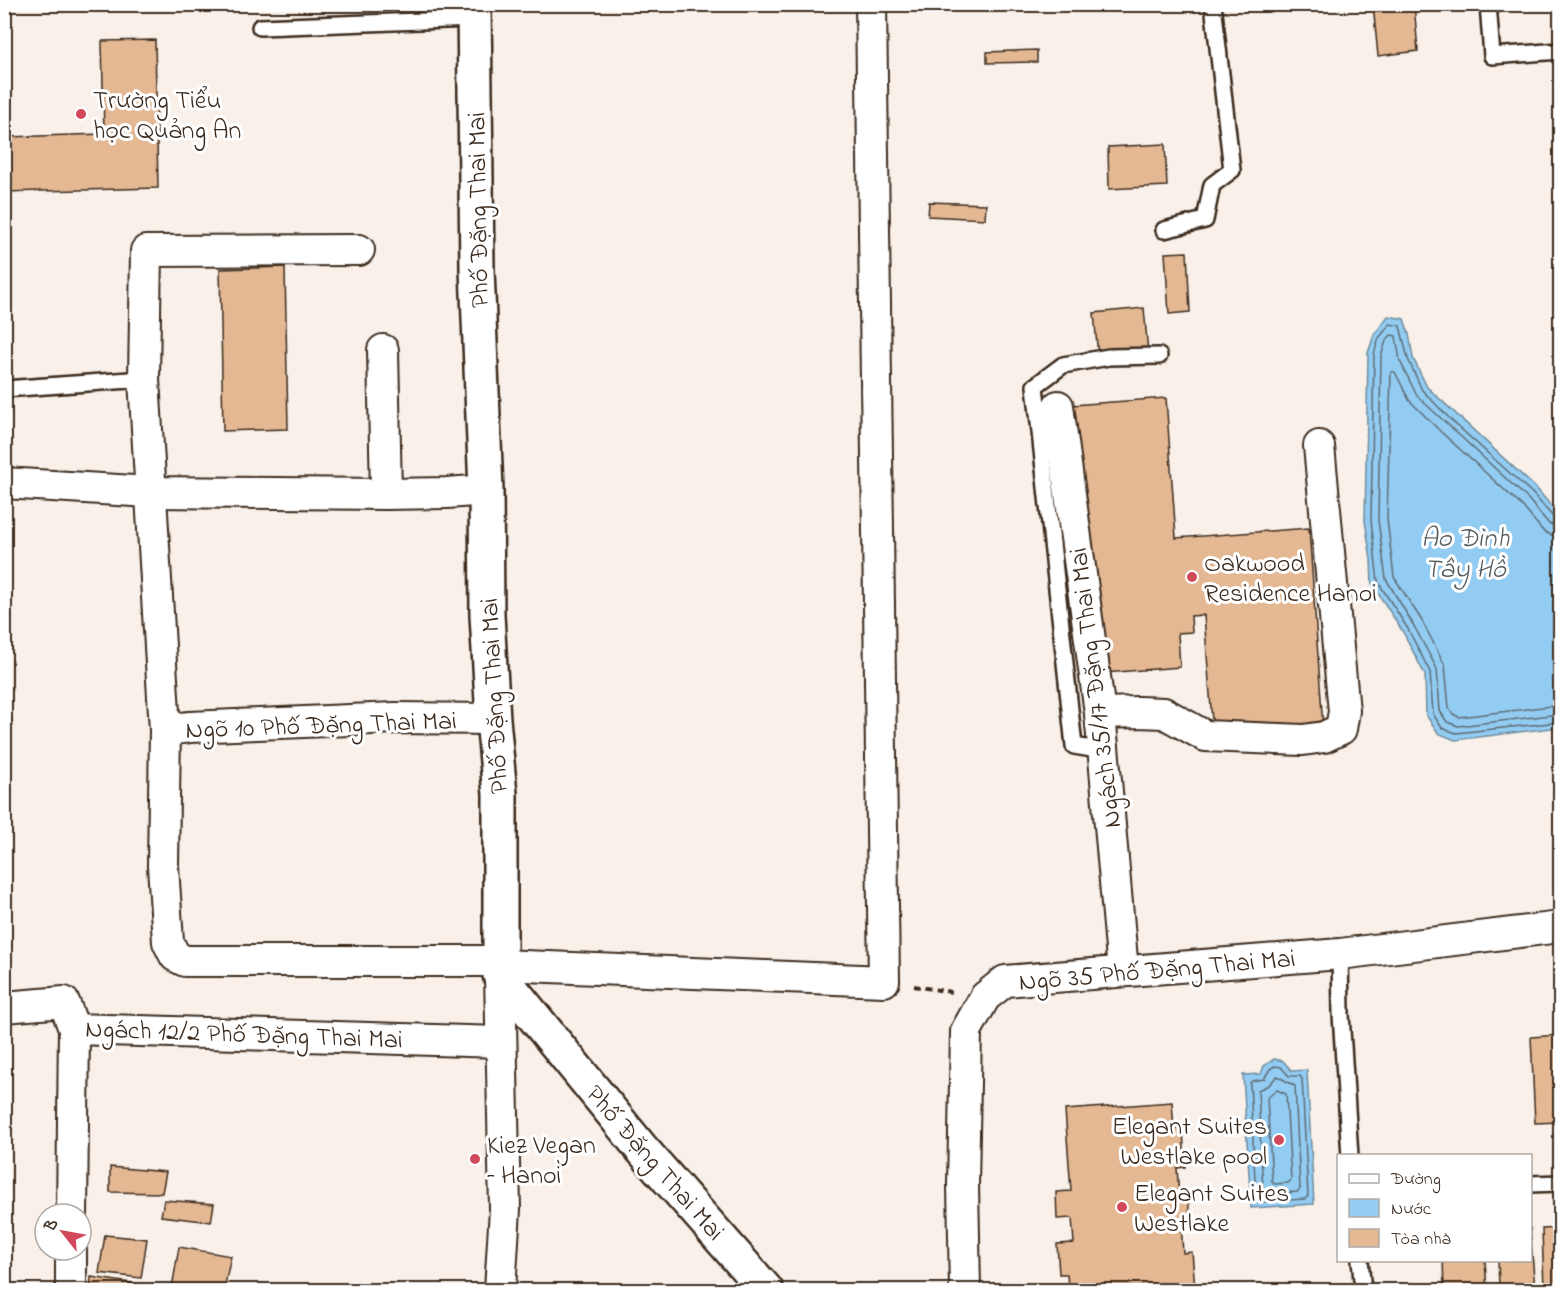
<svg xmlns="http://www.w3.org/2000/svg" width="1565" height="1295" font-family="'Indie Flower',sans-serif">
<rect width="100%" height="100%" fill="#f9f1e9"/>
<filter id="ink" filterUnits="userSpaceOnUse"><feTurbulence type="fractalNoise" baseFrequency=".0167" numOctaves="2"/><feDisplacementMap in="SourceGraphic" scale="12" xChannelSelector="R" yChannelSelector="G"/><feConvolveMatrix kernelMatrix="1 2 1 2 8 2 1 2 1" color-interpolation-filters="sRGB"/></filter>
<g filter="url(#ink)">
<!-- water -->
<g fill="#92ccf2" stroke="#6f8b9d" stroke-width="1.5">
<polygon points="1388,316 1404,319 1409,334 1413,358 1427,387 1538,490 1560,517 1560,727 1455,740 1438,733 1426,715 1425,675 1403,632 1372,584 1371,560 1365,521 1368,353 1374,335"/>
<polygon points="1274,1059 1283,1061 1292,1071 1307,1070 1314,1204 1251,1208 1243,1075 1261,1074 1264,1066"/>
</g>
<g fill="none" stroke-linecap="round" stroke-linejoin="round">
<!-- shore -->
<g stroke="#5e6b73" stroke-width="1.5">
<polyline points="1560,520 1554,518 1533,494 1452,421 1422,390 1408,359 1400,326 1390,324 1379,338 1374,354 1371,520 1378,582 1408,629 1430,672 1433,714 1442,728 1456,733 1560,722"/>
<polyline points="1560,527 1549,524 1528,499 1417,396 1400,361 1396,336 1391,335 1386,341 1381,356 1378,520 1386,579 1414,626 1437,669 1440,711 1447,722 1458,726 1560,714"/>
<polyline points="1560,536 1551,535 1543,531 1522,506 1441,432 1409,400 1395,372 1391,372 1387,519 1394,577 1422,621 1445,665 1449,708 1453,714 1459,717 1560,705"/>
<polygon points="1275,1066 1281,1067 1289,1076 1300,1076 1302,1079 1308,1196 1305,1199 1259,1202 1256,1199 1250,1083 1252,1081 1264,1079 1270,1069"/>
<polygon points="1277,1076 1295,1086 1300,1189 1297,1192 1266,1194 1263,1191 1258,1090 1269,1085"/>
<polygon points="1277,1090 1286,1094 1291,1180 1288,1183 1274,1184 1272,1181 1267,1098"/>
</g>
</g>
<!-- building -->
<g fill="#e3b893" stroke="#3b2a1e" stroke-width="1.5">
<polygon points="102,4 163,4 163,9 102,11"/>
<polygon points="1373,4 1414,4 1418,51 1378,56"/>
<polygon points="155,40 158,188 4,192 4,144 8,144 7,137 104,134 102,41"/>
<polygon points="1037,50 1037,62 987,63 987,52"/>
<polygon points="1165,144 1167,186 1109,189 1108,147"/>
<polygon points="929,202 986,204 985,219 928,216"/>
<polygon points="1187,252 1190,312 1169,314 1165,253"/>
<polygon points="285,267 288,429 223,431 220,269"/>
<polygon points="1144,308 1148,352 1098,357 1094,313"/>
<polygon points="1166,398 1176,538 1309,528 1323,727 1213,735 1204,615 1191,616 1192,632 1178,633 1180,667 1079,675 1059,406"/>
<polygon points="1560,1035 1560,1122 1535,1123 1531,1037"/>
<polygon points="1172,1102 1174,1129 1183,1128 1185,1167 1177,1168 1179,1195 1188,1194 1190,1223 1181,1224 1183,1253 1192,1252 1195,1288 1185,1288 1186,1290 1077,1290 1077,1287 1068,1287 1067,1274 1059,1274 1057,1244 1074,1243 1072,1218 1057,1219 1056,1192 1071,1191 1065,1110"/>
<polygon points="110,1167 166,1172 162,1193 110,1192"/>
<polygon points="164,1200 214,1204 211,1222 161,1216"/>
<polygon points="1530,1227 1535,1290 1444,1290 1443,1260 1485,1260 1487,1290 1499,1288 1498,1260 1530,1260"/>
<polygon points="1560,1228 1560,1290 1544,1290 1542,1229"/>
<polygon points="105,1235 147,1239 141,1278 99,1273"/>
<polygon points="179,1247 231,1256 224,1290 188,1290 172,1288"/>
<polygon points="91,1277 164,1288 163,1290 90,1290"/>
</g>
<g fill="none" stroke-linecap="round" stroke-linejoin="round">
<!-- service casing -->
<g stroke="#3b2a1e" stroke-width="20">
<g id="service">
<polyline points="1488,4 1492,56 1560,51"/>
<polyline points="260,27 474,19"/>
<polyline points="1164,230 1205,220 1212,185 1232,170 1213,4"/>
<polyline points="4,389 144,379"/>
<polyline points="1104,751 1074,746 1035,386 1063,365 1109,357 1159,356"/>
<polyline points="1340,954 1341,1014 1350,1156"/>
<polyline points="1530,1184 1560,1183"/>
<polyline points="1360,1260 1363,1290"/>
</g>
</g>
<!-- minor casing -->
<g stroke="#3b2a1e" stroke-width="34">
<g id="minor">
<polyline points="359,250 146,251 144,379 165,730 163,866 168,942 175,956 185,961 500,961"/>
<polyline points="383,350 386,494"/>
<polyline points="1058,406 1100,713 1123,971"/>
<polyline points="4,483 150,492 386,494 447,493 486,490"/>
<polyline points="1100,713 1139,712 1164,713 1205,736 1303,740 1324,737 1341,729 1344,711 1319,446"/>
<polyline points="165,730 190,727 395,718 493,719"/>
<polyline points="500,965 884,981 871,4"/>
<polyline points="4,1007 64,1002 74,1029 500,1042"/>
<polyline points="72,1214 74,1029"/>
<polyline points="71,1290 71,1250"/>
<polyline points="500,1290 505,1209 500,975"/>
<polyline points="965,1290 963,1185 966,1031 985,997 1005,981 1340,954 1560,927"/>
</g>
</g>
<!-- tertiary casing -->
<g stroke="#3b2a1e" stroke-width="38">
<polyline id="tertiary" points="474,4 477,269 486,490 487,615 493,719 500,794 500,975 641,1148 766,1290"/>
</g>
<!-- path -->
<polyline stroke="#3b2a1e" stroke-width="4" stroke-dasharray="6 4.5" stroke-linecap="butt" points="914,986 951,992"/>
<!-- service -->
<use href="#service" stroke="#fff" stroke-width="15"/>
<!-- minor -->
<use href="#minor" stroke="#fff" stroke-width="30"/>
<!-- tertiary -->
<use href="#tertiary" stroke="#fff" stroke-width="33"/>
</g>
</g>
<!-- markers -->
<g fill="#d1495b" stroke="#fff" stroke-width="2">
<circle cx="81" cy="114" r="6"/>
<circle cx="1192" cy="577" r="6"/>
<circle cx="1279" cy="1140" r="6"/>
<circle cx="475" cy="1159" r="6"/>
<circle cx="1122" cy="1207" r="6"/>
</g>
<g text-anchor="middle" stroke-width="6" stroke-linejoin="round" paint-order="stroke">
<!-- poi labels -->
<g font-size="26" fill="#3b2a1e" stroke="#fff" text-anchor="start">
<text x="93" y="108">Trường Tiểu<tspan x="93" dy="30">học Quảng An</tspan></text>
<text x="1204" y="571">Oakwood<tspan x="1204" dy="30">Residence Hanoi</tspan></text>
<text x="1267" y="1134" text-anchor="end">Elegant Suites<tspan x="1267" dy="30">Westlake pool</tspan></text>
<text x="487" y="1153">Kiez Vegan<tspan x="487" dy="30">– Hanoi</tspan></text>
<text x="1134" y="1201">Elegant Suites<tspan x="1134" dy="30">Westlake</tspan></text>
</g>
<!-- street labels -->
<g font-size="26" fill="#3b2a1e" stroke="#fff">
<text transform="translate(477 210) rotate(-91)" y="9">Phố Đặng Thai Mai</text>
<text transform="translate(1094 688) rotate(-97)" y="9">Ngách 35/17 Đặng Thai Mai</text>
<text transform="translate(493 696) rotate(-93)" y="9">Phố Đặng Thai Mai</text>
<text transform="translate(321 724) rotate(-2)" y="9">Ngõ 10 Phố Đặng Thai Mai</text>
<text transform="translate(1157 969) rotate(-5)" y="9">Ngõ 35 Phố Đặng Thai Mai</text>
<text transform="translate(244 1033) rotate(2)" y="9">Ngách 12/2 Phố Đặng Thai Mai</text>
<text transform="translate(656 1162) rotate(49)" y="9">Phố Đặng Thai Mai</text>
</g>
<!-- water labels -->
<g font-size="27" font-style="italic" fill="#555b5e" stroke="#fff">
<text x="1465" y="546">Ao Đình<tspan x="1465" dy="31">Tây Hồ</tspan></text>
</g>
</g>
<!-- margin -->
<rect width="1565" height="1295" fill="none" stroke="#fff" stroke-width="24"/>
<rect x="12" y="12" width="1541" height="1271" fill="none" stroke="#3b2a1e" stroke-width="2" filter="url(#ink)"/>
<!-- legend -->
<rect x="1337" y="1154" width="195" height="108" fill="#ffffff" stroke="#b1aaa5" stroke-width="1.5"/>
<rect x="1349" y="1174" width="30" height="9" fill="#ffffff" stroke="#b1aaa5" stroke-width="1.5"/>
<text x="1391" y="1184" font-size="18" fill="#3b2a1e">Đường</text>
<rect x="1349" y="1199" width="30" height="18" fill="#92ccf2" stroke="#b1aaa5" stroke-width="1.5"/>
<text x="1391" y="1214" font-size="18" fill="#3b2a1e">Nước</text>
<rect x="1349" y="1229" width="30" height="18" fill="#e3b893" stroke="#b1aaa5" stroke-width="1.5"/>
<text x="1391" y="1244" font-size="18" fill="#3b2a1e">Tòa nhà</text>
<!-- north arrow -->
<g transform="translate(63 1232) rotate(301)"><circle r="28" fill="#ffffff" stroke="#b1aaa5" stroke-width="1.5"/>
<path d="M0-4.5L10 22L0 15L-10 22Z" fill="#d1495b"/>
<text y="-9" font-size="16" font-weight="bold" text-anchor="middle" fill="#3b2a1e">B</text>
</g>
</svg>
